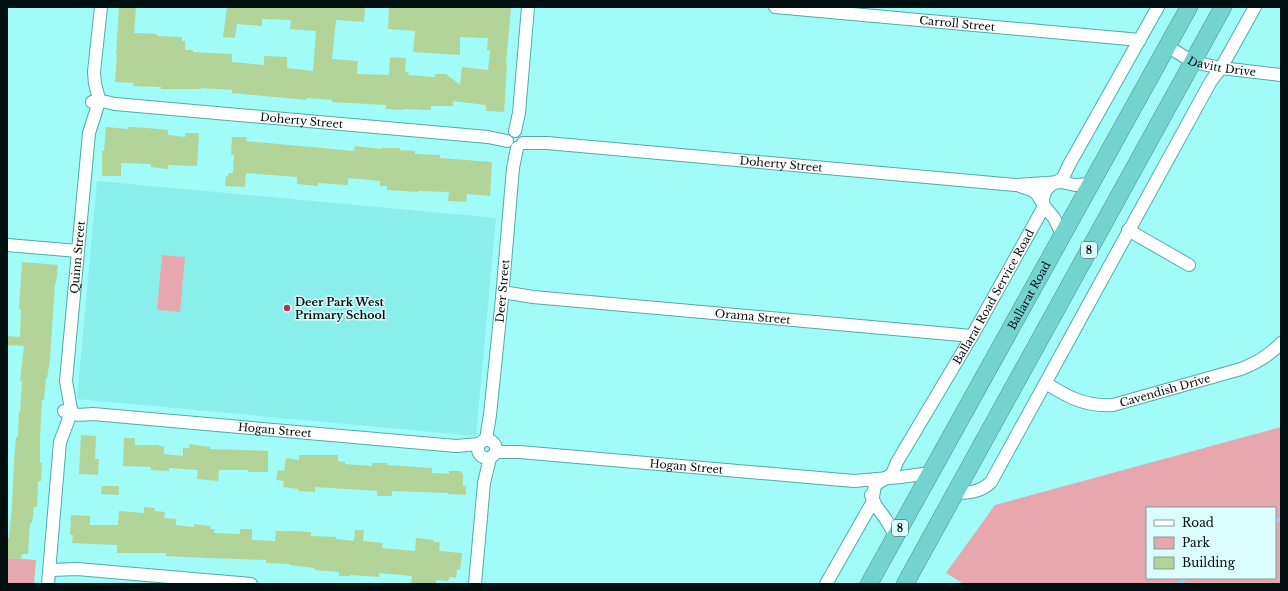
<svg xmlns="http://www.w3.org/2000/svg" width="1288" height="591" font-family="'Libre Baskerville',serif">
<rect width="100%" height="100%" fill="#a1fbf6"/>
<!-- built -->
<polygon fill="#8aeeeb" points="97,181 496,218 476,436 77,399"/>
<!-- green -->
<g fill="#e7a7ae" fill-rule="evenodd">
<polygon points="162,255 185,257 180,312 157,310"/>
<path d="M1281 427V584H964L946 573 995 505ZM1147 508H1275V578H1147Z"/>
<polygon points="7,558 36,560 34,584 7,584"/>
</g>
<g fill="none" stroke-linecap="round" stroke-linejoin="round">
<!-- stream -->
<g stroke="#a6cbf5" stroke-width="3.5">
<polyline points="1275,521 1281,519"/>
<polyline points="1179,584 1186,578"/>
</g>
</g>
<!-- building -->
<g fill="#b3d499">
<polygon points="119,7 136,7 134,33 157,34 157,36 182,37 182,41 185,41 185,50 193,50 193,52 232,54 232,62 264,65 264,56 287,57 287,68 313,71 316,31 290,29 291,20 262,19 262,26 237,24 235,38 223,37 227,7 365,7 364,22 336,20 332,59 358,61 357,74 389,75 390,57 406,58 405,72 409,72 408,75 435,77 435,74 446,74 460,85 462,67 488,70 490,50 487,50 488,38 460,37 460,55 413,52 415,31 388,29 389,7 511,7 506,64 507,64 504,112 486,111 486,105 453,101 453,106 431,106 431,110 403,109 403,110 386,109 386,105 332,102 332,100 307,98 306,100 232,93 232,90 201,88 201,89 161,89 161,87 133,86 134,83 115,82 117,54 116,54"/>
<polygon points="106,127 128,129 128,127 147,128 168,130 168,135 185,137 185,133 199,133 197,166 168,165 168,169 151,167 151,164 121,163 121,176 102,176 102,151 104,151"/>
<polygon points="232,137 247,137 246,141 354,151 355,146 381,149 381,148 400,148 400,150 415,151 415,154 440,155 440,158 492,162 490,196 467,194 466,202 448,201 449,192 418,191 418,192 387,190 387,186 380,186 380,181 348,178 348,185 318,183 318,186 297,184 297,177 246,173 245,187 225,186 226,176 228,176 229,173 233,173 234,155 231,155"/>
<polygon points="22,262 58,265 56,283 55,283 50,360 47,378 46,378 44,400 42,400 40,438 40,463 42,463 41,481 38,481 37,507 34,507 32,523 30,523 28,554 22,554 21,559 7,558 7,538 9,538 12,506 14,462 16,437 18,437 19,412 20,412 22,381 20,381 24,346 7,345 7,336 20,337 21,309 19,309"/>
<polygon points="81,435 96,436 95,459 99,459 98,475 79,474"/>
<polygon points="124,438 135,438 135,445 159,445 159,446 164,447 164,454 183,456 183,448 189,448 190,444 210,447 210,449 268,451 268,472 248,472 248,470 219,470 218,481 197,479 198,470 169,468 169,471 151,470 151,467 123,466"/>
<polygon points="299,455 338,455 338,461 345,462 345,464 372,466 372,463 387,463 387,465 432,468 432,473 449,474 449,471 460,471 463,474 463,486 466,486 466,495 448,494 448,493 392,491 392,496 377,496 377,491 315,487 315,492 298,491 298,489 283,487 284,481 276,480 278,470 284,471 286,458 299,460"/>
<polygon points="102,486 119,486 119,495 101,494"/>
<polygon points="144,507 155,508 155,511 165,512 164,518 176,519 176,525 194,527 194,524 210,526 211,529 215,529 214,533 240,534 240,529 252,529 252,540 275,541 276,531 293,531 311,532 311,536 336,537 336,539 354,541 355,530 364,530 363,541 383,543 382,548 415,551 416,538 434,540 434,542 440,542 439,551 462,553 460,570 457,569 456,578 450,577 448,581 436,580 436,584 411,584 412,576 379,573 379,577 350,575 350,576 339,576 339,572 314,570 314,568 290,565 290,564 266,563 266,560 183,557 166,556 166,553 117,553 117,545 72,543 73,535 70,535 71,515 90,516 90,525 118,525 119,511 144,513"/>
</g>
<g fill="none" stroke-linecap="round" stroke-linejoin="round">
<!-- minor casing -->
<g stroke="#51aca8" stroke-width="14">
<g id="minor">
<path id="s1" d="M775 7 1140 40"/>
<path id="s2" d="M1167 46 1193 62 1221 68 1281 75"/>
<path id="s3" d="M92 102 98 100 115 104 488 137 507 141"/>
<polyline points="515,131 519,113 528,7"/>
<path id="s4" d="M523 143H547L1015 185 1061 182 1075 185 1092 184"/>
<polyline points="1020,186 1032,190 1037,194 1045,207 1054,218 1063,236"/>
<polyline points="1128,230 1189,265"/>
<polyline points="7,245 78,251"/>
<path id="s5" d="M503 292 533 297 972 336"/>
<path id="s6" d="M1046 383C1067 397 1087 407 1113 405L1241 369C1257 363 1269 356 1281 343"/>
<path id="s7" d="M64 411C74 416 83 415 93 414L456 446 479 444"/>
<path id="s8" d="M486 439 490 415 502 298 513 168 517 148"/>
<circle cx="487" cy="449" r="9"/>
<path id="s9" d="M496 452H520L854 481 901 477 930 473"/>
<path d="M955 493C969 493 981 492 991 482L1211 81 1221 68 1255 7"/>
<polyline points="871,495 876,506 885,518 896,536"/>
<polyline points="50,570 77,569 251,584"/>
<path id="s10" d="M48 584 60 442 68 421 71 409 66 381 89 133 98 105V95L95 84 94 72 101 7"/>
<polyline points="475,584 484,483 490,458"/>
<path id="s11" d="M826 584 872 503 875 485 892 474 897 462 972 336 1036 221 1043 208V198L1046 190 1051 185 1063 178 1069 165 1158 7"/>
</g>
</g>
<!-- highway casing -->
<g stroke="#4b8e8c" stroke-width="18">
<g id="highway">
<path id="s12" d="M869 584 1189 7"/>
<polyline points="905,584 1223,7"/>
</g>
</g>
<!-- minor -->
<use href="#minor" stroke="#fff" stroke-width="12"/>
<!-- highway -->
<use href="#highway" stroke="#73d3cf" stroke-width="17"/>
</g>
<!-- markers -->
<circle fill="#be2e51" stroke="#dbfdfb" stroke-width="1.5" cx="287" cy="308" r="4"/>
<g text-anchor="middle" stroke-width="3" stroke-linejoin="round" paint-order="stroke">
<!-- shield labels -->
<g fill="#dbfdfb" stroke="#425656" stroke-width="1">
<rect x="1081" y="242" width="16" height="16" rx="3"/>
<rect x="892" y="520" width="16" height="16" rx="3"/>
</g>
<g font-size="10" font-weight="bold" fill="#000f0f">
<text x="1089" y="254">8</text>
<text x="900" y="532">8</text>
</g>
<!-- street labels -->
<g font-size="11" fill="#000f0f" stroke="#dbfdfb">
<text dy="4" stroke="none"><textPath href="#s1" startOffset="183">Carroll Street</textPath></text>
<text dy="4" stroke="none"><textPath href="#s2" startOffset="60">Davitt Drive</textPath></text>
<text dy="4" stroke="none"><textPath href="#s3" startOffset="211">Doherty Street</textPath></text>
<text dy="4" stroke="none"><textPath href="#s4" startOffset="259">Doherty Street</textPath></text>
<text dy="4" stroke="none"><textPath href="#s10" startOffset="330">Quinn Street</textPath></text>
<text dy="4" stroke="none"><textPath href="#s8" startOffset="149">Deer Street</textPath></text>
<text dy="4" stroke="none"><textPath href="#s11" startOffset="336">Ballarat Road Service Road</textPath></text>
<text dy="4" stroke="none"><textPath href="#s12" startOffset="330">Ballarat Road</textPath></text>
<text dy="4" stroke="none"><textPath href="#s5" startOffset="251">Orama Street</textPath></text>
<text dy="4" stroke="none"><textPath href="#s6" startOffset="126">Cavendish Drive</textPath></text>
<text dy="4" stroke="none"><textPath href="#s7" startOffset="212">Hogan Street</textPath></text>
<text dy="4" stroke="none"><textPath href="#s9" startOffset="191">Hogan Street</textPath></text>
</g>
<!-- poi labels -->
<g font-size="11" font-weight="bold" fill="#000f0f" stroke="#dbfdfb" text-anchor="start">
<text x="295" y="306">Deer Park West<tspan x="295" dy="13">Primary School</tspan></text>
</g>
</g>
<!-- border -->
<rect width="1288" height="591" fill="none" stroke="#000f0f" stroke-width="16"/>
<!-- legend -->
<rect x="1146" y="507" width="130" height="72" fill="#dbfdfb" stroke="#839e9d"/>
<rect x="1154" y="520" width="20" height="6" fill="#ffffff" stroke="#839e9d"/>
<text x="1182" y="527" font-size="12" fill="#000f0f">Road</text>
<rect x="1154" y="537" width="20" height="12" fill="#e7a7ae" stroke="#839e9d"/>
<text x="1182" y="547" font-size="12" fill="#000f0f">Park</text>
<rect x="1154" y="557" width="20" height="12" fill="#b3d499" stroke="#839e9d"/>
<text x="1182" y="567" font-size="12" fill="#000f0f">Building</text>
</svg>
